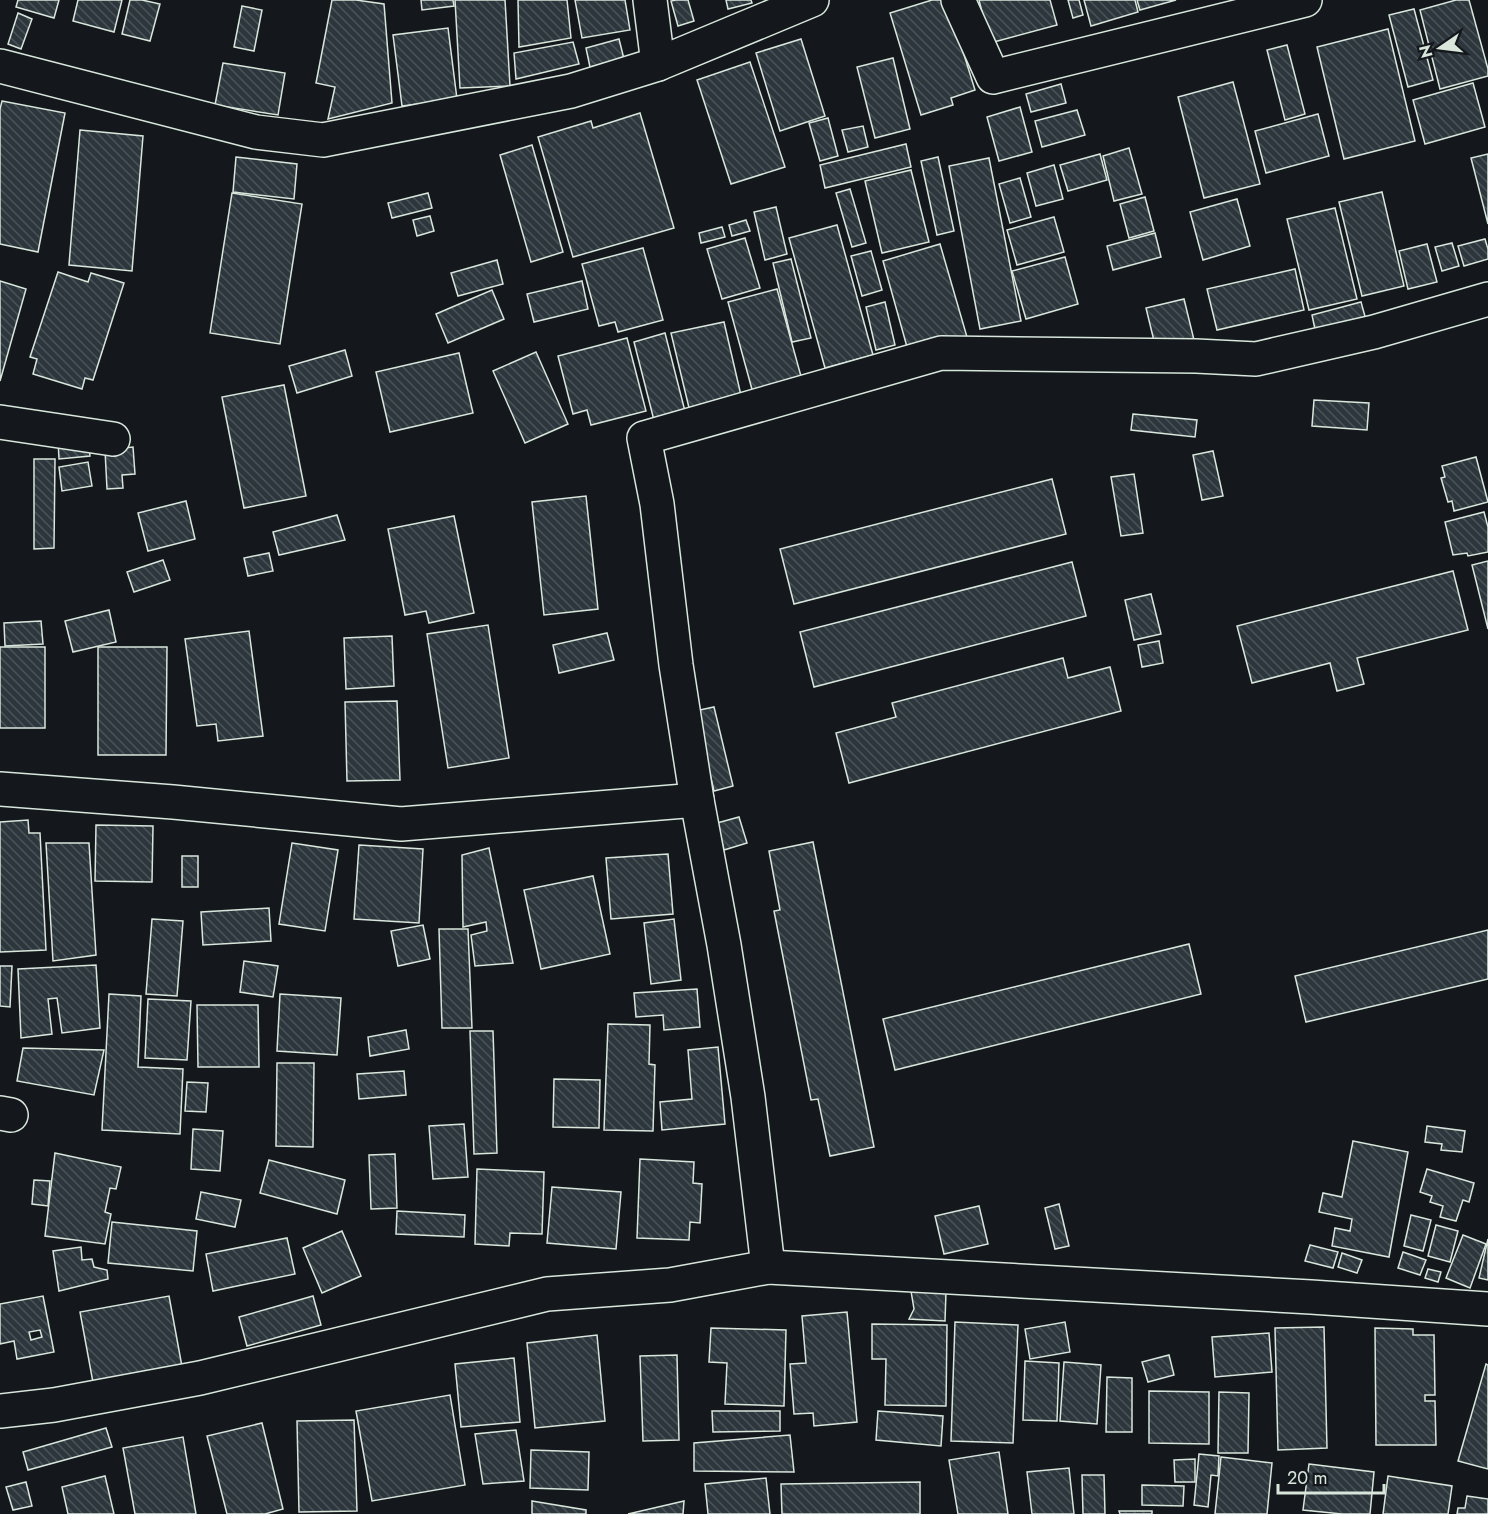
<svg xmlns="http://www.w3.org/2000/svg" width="1488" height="1514" font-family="Jost,sans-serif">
<defs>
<pattern id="building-back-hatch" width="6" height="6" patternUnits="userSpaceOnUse" patternTransform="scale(1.5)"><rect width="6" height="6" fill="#2c363c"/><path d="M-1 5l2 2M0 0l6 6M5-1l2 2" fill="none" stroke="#4a5358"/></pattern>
</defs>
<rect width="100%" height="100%" fill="#14181c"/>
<!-- building -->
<g fill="url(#building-back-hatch)" stroke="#d8e6dc" stroke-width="1.5" fill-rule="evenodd">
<polygon points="18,0 59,0 54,18 16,7"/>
<polygon points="78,0 122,0 114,32 73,21"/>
<polygon points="130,0 142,0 160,4 150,41 122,34"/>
<polygon points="332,0 356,0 384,4 392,103 328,119 335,87 316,83"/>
<polygon points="421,0 453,0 454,6 422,10"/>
<polygon points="455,0 505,0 510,86 460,88"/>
<polygon points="518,0 567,0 571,38 519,47"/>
<polygon points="575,0 625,0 630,30 582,38"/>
<polygon points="676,0 688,0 694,21 678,26 671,1"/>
<polygon points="726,0 751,0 752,3 728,9"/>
<polygon points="932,0 947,0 975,90 951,98 953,105 921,115 890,13"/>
<polygon points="979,0 1050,0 1057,25 990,43"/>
<polygon points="1068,0 1079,0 1083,15 1073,18"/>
<polygon points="1084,0 1135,0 1138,12 1091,26"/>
<polygon points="1137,0 1176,0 1140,10"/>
<polygon points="1456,0 1469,0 1488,69 1488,76 1440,89 1420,10"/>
<polygon points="242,6 262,10 254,51 234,47"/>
<polygon points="1414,9 1433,80 1408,87 1389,15"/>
<polygon points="18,13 32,19 21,49 8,44"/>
<polygon points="448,28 457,99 402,106 393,35"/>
<polygon points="1388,29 1415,141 1344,159 1317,47"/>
<polygon points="619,39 624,59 590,67 586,48"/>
<polygon points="801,39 825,116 780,131 756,53"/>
<polygon points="573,42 579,64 516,79 514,53"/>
<polygon points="1287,45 1305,114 1285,120 1267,50"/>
<polygon points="893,58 910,129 875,138 857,67"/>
<polygon points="750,62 785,167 731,184 697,80"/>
<polygon points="223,63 285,73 278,115 215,105"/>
<polygon points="1233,82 1260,184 1204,198 1178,97"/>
<polygon points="1473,83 1485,127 1425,144 1413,100"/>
<polygon points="1061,84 1066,103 1031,112 1026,94"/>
<polygon points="2,101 65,113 38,252 0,244 0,109"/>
<polygon points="1020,107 1032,152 999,161 987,117"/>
<polygon points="1077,110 1085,135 1042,147 1035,121"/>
<polygon points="640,113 674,228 573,257 538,137 591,121 593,128"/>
<polygon points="1318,114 1329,156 1266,173 1255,131"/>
<polygon points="828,118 838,156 820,161 809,123"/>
<polygon points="863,126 868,147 848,152 842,130"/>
<polygon points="80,130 143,136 132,271 69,265"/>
<polygon points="906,144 911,167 825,188 820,165"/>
<polygon points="532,145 563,252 531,262 500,155"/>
<polygon points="1129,148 1142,194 1114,201 1103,156"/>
<polygon points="1100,154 1107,180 1068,191 1060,165"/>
<polygon points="1488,154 1488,224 1471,158"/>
<polygon points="236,157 297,164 294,199 233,192"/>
<polygon points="938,157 954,231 937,235 921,161"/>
<polygon points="989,158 1021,321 980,329 949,166"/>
<polygon points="1054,165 1063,199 1036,206 1027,173"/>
<polygon points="911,170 929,242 882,253 865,181"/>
<polygon points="1020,178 1031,217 1010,223 999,184"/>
<polygon points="850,189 866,243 852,247 836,193"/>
<polygon points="1382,192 1404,286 1362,296 1339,202"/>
<polygon points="232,193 302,204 280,344 210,333"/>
<polygon points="428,193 432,208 392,218 388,203"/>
<polygon points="1145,197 1154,231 1129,238 1120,204"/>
<polygon points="1237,199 1250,246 1203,260 1190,212"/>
<polygon points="776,207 787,254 765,260 754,212"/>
<polygon points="1335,208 1357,299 1309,310 1287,219"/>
<polygon points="430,216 434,231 417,236 413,220"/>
<polygon points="1054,217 1064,252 1017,265 1007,230"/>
<polygon points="746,220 750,231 732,236 729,225"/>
<polygon points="837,225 873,355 825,368 789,238"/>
<polygon points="722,227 725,237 701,243 699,233"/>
<polygon points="1155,233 1161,257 1113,270 1107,246"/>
<polygon points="745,238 760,288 722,299 707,249"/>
<polygon points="1485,239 1488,249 1488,259 1464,266 1458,246"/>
<polygon points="1452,243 1459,266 1442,271 1435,247"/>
<polygon points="940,244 967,337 909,354 883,261"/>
<polygon points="1427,244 1437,282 1408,289 1399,251"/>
<polygon points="643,248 663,320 618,332 615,322 599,326 582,264"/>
<polygon points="871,251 882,290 862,296 851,256"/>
<polygon points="1065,257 1078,304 1026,319 1012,271"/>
<polygon points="791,259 811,338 792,342 773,263"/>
<polygon points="497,260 503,284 458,296 451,273"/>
<polygon points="1295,269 1304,310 1217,330 1207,289"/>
<polygon points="58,272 88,282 91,273 124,283 93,380 85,378 82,389 33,374 37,359 30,357"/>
<polygon points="0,281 26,289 0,381"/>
<polygon points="582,281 588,309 534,322 527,294"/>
<polygon points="777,289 802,380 753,393 728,302"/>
<polygon points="492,290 504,319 448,343 436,314"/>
<polygon points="1184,299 1194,340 1156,349 1146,308"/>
<polygon points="885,302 895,345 876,350 866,307"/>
<polygon points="1361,302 1366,320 1316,334 1312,315"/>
<polygon points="724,322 743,404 691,416 671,333"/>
<polygon points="665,333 688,423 657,432 634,342"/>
<polygon points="627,338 646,411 591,425 587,410 573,414 558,356"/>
<polygon points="345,350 352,376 297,393 289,366"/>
<polygon points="536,352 568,424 525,443 493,371"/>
<polygon points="459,353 473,413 390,432 376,372"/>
<polygon points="284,385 306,496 244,508 222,397"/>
<polygon points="1314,400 1369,403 1367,430 1312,426"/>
<polygon points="1133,414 1197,420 1195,437 1131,430"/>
<polygon points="88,438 90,456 59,459 58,440"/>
<polygon points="133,447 135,474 122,475 123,488 107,489 105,450"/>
<polygon points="1213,451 1223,496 1202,500 1193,455"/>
<polygon points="1476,457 1488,502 1454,511 1452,501 1448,502 1441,478 1445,477 1442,466"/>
<polygon points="34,459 55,459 54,548 34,549"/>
<polygon points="88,462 92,486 62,491 59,467"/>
<polygon points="1134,474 1143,533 1121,536 1111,477"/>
<polygon points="1052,479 1066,534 794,604 780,549"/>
<polygon points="586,496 598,609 544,615 532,502"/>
<polygon points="186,501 195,539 148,551 138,513"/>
<polygon points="1484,512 1488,527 1488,552 1468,556 1467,553 1453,555 1445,522"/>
<polygon points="337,515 345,540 279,555 273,532"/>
<polygon points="454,516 474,613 429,623 426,611 405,615 388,529"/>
<polygon points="269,553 273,571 248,576 244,558"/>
<polygon points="163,560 170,580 134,592 127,572"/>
<polygon points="1488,561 1488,629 1472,565"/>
<polygon points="1072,562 1086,616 814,687 800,632"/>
<polygon points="1453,571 1468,630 1357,658 1364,684 1337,691 1330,663 1252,683 1237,626"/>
<polygon points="1151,594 1161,634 1134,640 1125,600"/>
<polygon points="109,610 116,642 73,652 65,621"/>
<polygon points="41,621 43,644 5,646 4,623"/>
<polygon points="488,625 509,758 448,768 427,634"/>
<polygon points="249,631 263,736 218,741 216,724 197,726 185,639"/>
<polygon points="607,633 614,660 559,673 553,645"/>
<polygon points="392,636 394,686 346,689 344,638"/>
<polygon points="1159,641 1163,663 1142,667 1138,645"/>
<rect x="0" y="647" width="45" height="81"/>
<polygon points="98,647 167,647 166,755 98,755"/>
<polygon points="1063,658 1068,678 1110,667 1121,711 849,783 836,733 896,717 892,703"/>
<polygon points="397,701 400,780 347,781 345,702"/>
<polygon points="714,707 733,786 714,791 695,711"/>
<polygon points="739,817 747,843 724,850 717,823"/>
<polygon points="28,820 29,833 40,833 46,950 0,952 0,822"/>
<polygon points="96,825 153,826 152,882 95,881"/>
<polygon points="813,842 874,1147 830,1156 818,1099 811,1100 774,911 780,910 769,851"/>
<polygon points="46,843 89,843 96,955 53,961"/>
<polygon points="292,843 338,850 325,931 279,924"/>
<polygon points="359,845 423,849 419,923 354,919"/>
<polygon points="489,848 513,963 475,966 471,935 487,931 486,922 463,927 462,855"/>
<polygon points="668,854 673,914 611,919 606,858"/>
<rect x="182" y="856" width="16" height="31"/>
<polygon points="593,876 610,954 541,969 524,890"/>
<polygon points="269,908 271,941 203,945 201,912"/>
<polygon points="152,919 183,921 177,996 146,994"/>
<polygon points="674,919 681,980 651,984 644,923"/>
<polygon points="423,925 430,959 398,966 391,931"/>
<polygon points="439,929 468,929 472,1028 442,1028"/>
<polygon points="1488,930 1488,979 1306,1022 1295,976"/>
<polygon points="1189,944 1201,994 895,1070 883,1019"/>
<polygon points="244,961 278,966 273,997 240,992"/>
<polygon points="96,965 100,1028 62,1033 57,998 48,999 52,1034 21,1038 18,969"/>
<polygon points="0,966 12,966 10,1007 0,1006"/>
<polygon points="697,989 700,1027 664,1030 663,1015 636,1017 634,993"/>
<polygon points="109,994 141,996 138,1067 183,1069 180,1134 102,1130"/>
<polygon points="280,994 341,998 337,1055 277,1051"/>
<polygon points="148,999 191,1001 187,1060 145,1058"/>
<polygon points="197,1005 258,1005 259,1067 198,1067"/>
<polygon points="608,1024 650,1025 649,1064 655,1065 653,1131 604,1130"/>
<polygon points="406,1030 409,1049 370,1056 368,1037"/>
<polygon points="470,1031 493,1031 497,1153 474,1154"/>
<polygon points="718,1047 725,1124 662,1130 660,1102 692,1099 688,1050"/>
<polygon points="23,1048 104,1050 94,1095 17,1081"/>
<polygon points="277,1063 314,1063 313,1147 276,1146"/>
<polygon points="404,1071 406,1095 359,1099 357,1074"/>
<polygon points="554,1079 600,1080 599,1128 553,1127"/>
<polygon points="187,1082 208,1083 206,1112 185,1111"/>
<polygon points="464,1124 468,1177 433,1179 429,1126"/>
<polygon points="1427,1126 1465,1131 1462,1152 1441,1150 1442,1144 1425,1142"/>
<polygon points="193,1129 223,1131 220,1171 191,1169"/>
<polygon points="1353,1141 1408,1152 1389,1257 1332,1246 1335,1228 1350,1231 1352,1219 1319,1212 1323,1193 1342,1197"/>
<polygon points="55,1153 121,1167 116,1189 110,1188 105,1212 111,1214 105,1244 45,1236"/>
<polygon points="395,1154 397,1208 371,1209 369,1155"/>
<polygon points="640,1159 694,1162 693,1183 702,1184 700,1223 690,1222 689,1240 637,1238"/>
<polygon points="269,1160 345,1180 337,1214 260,1193"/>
<polygon points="477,1169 544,1172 542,1234 510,1233 509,1246 475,1244"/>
<polygon points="1427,1169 1474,1183 1469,1202 1463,1200 1456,1221 1440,1217 1443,1206 1430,1202 1432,1196 1420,1192"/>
<polygon points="34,1180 50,1181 48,1206 32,1204"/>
<polygon points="552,1187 621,1192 616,1249 547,1243"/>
<polygon points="201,1192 241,1200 235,1227 196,1219"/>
<polygon points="1059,1204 1069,1246 1055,1249 1045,1208"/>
<polygon points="979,1206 988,1244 944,1254 935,1216"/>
<polygon points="397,1211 465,1215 464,1237 396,1234"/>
<polygon points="1411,1215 1431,1220 1423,1251 1404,1246"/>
<polygon points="112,1222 197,1231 193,1271 108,1263"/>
<polygon points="1436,1225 1458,1231 1450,1262 1428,1256"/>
<polygon points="342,1231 361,1276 322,1293 303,1248"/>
<polygon points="1463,1235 1486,1244 1470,1288 1446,1278"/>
<polygon points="287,1238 295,1274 213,1291 206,1254"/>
<polygon points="1488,1239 1488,1280 1479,1278"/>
<polygon points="1310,1245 1338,1252 1333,1268 1305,1261"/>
<polygon points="81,1247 82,1260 92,1259 94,1267 107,1270 108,1279 59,1291 53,1251"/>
<polygon points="1403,1252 1426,1260 1420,1275 1398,1268"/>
<polygon points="1342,1253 1362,1260 1357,1273 1338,1267"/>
<polygon points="1428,1269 1441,1272 1438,1282 1425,1278"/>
<polygon points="911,1291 946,1292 945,1321 909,1319 914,1309"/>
<path d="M43 1296 54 1352 17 1359 14 1341 0 1344V1304ZM40 1330 42 1337 31 1340 29 1332Z"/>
<polygon points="169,1296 183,1372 94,1388 80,1312"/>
<polygon points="313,1296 321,1325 247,1346 239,1317"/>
<polygon points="847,1312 857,1422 814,1426 813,1413 794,1414 790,1364 806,1363 802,1316"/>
<polygon points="955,1322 1018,1325 1013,1443 951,1441"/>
<polygon points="1065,1322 1070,1352 1030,1359 1025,1329"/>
<polygon points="872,1324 947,1325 946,1406 885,1405 886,1359 872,1359"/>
<polygon points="1324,1327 1327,1448 1278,1450 1275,1328"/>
<polygon points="711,1328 786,1330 784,1406 725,1404 727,1363 709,1362"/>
<polygon points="1375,1328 1413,1329 1413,1335 1434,1335 1435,1395 1425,1395 1425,1401 1435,1401 1436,1445 1376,1445"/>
<polygon points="1269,1333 1272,1372 1215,1377 1212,1337"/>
<polygon points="597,1335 605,1421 535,1428 527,1343"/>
<polygon points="677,1355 679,1440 643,1441 640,1356"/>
<polygon points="1169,1355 1174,1375 1148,1382 1142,1362"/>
<polygon points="514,1358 520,1422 461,1427 455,1364"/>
<polygon points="1025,1361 1059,1363 1057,1421 1023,1420"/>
<polygon points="1064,1362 1101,1365 1097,1424 1060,1421"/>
<polygon points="1486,1364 1488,1365 1488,1469 1458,1461"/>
<polygon points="1107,1377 1132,1378 1132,1432 1106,1432"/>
<polygon points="1149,1391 1209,1392 1209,1444 1149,1443"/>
<polygon points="1219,1392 1249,1393 1248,1453 1218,1453"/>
<polygon points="450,1395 465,1485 372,1501 356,1411"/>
<polygon points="712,1411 780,1411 780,1431 713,1432"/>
<polygon points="878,1411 943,1416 941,1446 876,1440"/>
<polygon points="354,1420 357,1511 299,1512 297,1421"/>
<polygon points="262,1423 283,1509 265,1514 227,1514 207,1436"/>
<polygon points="106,1428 112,1447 28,1470 23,1452"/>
<polygon points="516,1430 524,1481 483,1484 475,1434"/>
<polygon points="790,1435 794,1472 694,1471 694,1443"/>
<polygon points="183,1437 196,1514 135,1514 123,1448"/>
<polygon points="531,1450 589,1452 588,1490 530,1488"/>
<polygon points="999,1452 1008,1514 958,1514 949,1460"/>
<polygon points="1199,1454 1219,1456 1218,1476 1211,1475 1208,1507 1194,1505"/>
<polygon points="1221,1457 1272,1463 1267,1514 1215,1514"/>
<polygon points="1195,1459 1195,1482 1175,1482 1174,1460"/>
<polygon points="1309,1464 1374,1472 1370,1514 1342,1514 1303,1510"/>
<polygon points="1069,1468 1074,1514 1032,1514 1027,1472"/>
<polygon points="1082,1475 1104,1475 1105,1514 1083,1514"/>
<polygon points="105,1476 114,1514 68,1514 62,1487"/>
<polygon points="1388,1476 1452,1486 1448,1514 1383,1514"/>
<polygon points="766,1478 770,1514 708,1514 705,1484"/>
<polygon points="26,1482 32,1506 13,1510 6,1487"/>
<polygon points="920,1482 920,1514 782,1514 781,1484"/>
<polygon points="1142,1485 1184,1486 1183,1506 1142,1505"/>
<polygon points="1467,1496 1488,1499 1488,1514 1457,1514 1458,1508 1465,1508"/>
<polygon points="532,1501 586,1510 586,1514 532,1514"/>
<polygon points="684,1501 683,1514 628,1514"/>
<polygon points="1119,1511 1152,1511 1152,1514 1120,1514"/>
</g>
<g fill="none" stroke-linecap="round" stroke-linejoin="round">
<!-- minor casing -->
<g stroke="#d8e6dc" stroke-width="36">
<g id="minor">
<polyline points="650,0 658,64"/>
<polyline points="958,0 993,77 1305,0"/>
<polyline points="0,66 256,132 323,140 571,91 658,64 812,0"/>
<polyline points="0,422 113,439"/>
<polyline points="0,789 173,802 401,824 697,800"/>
<polyline points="0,1113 11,1115"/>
<polyline points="768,1267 748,1097 724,945 697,800 676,665 657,504 644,438 941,353 1196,356 1256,359 1374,332 1488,299"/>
<polyline points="0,1411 54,1405 200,1378 547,1294 670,1285 768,1267 1311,1297 1488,1309"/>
</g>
</g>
<!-- minor -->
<use href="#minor" stroke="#14181c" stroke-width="33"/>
</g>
<!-- north arrow -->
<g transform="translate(1440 48) rotate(256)" stroke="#14181c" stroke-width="4.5" paint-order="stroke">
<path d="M0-4.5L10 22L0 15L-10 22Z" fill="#d8e6dc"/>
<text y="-9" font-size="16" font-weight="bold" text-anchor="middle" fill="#d8e6dc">N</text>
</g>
<!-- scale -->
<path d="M1278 1484v9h106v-9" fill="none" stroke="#d8e6dc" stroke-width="3"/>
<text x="1287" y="1484" font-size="18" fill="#d8e6dc" stroke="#14181c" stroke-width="4.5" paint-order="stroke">20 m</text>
</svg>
